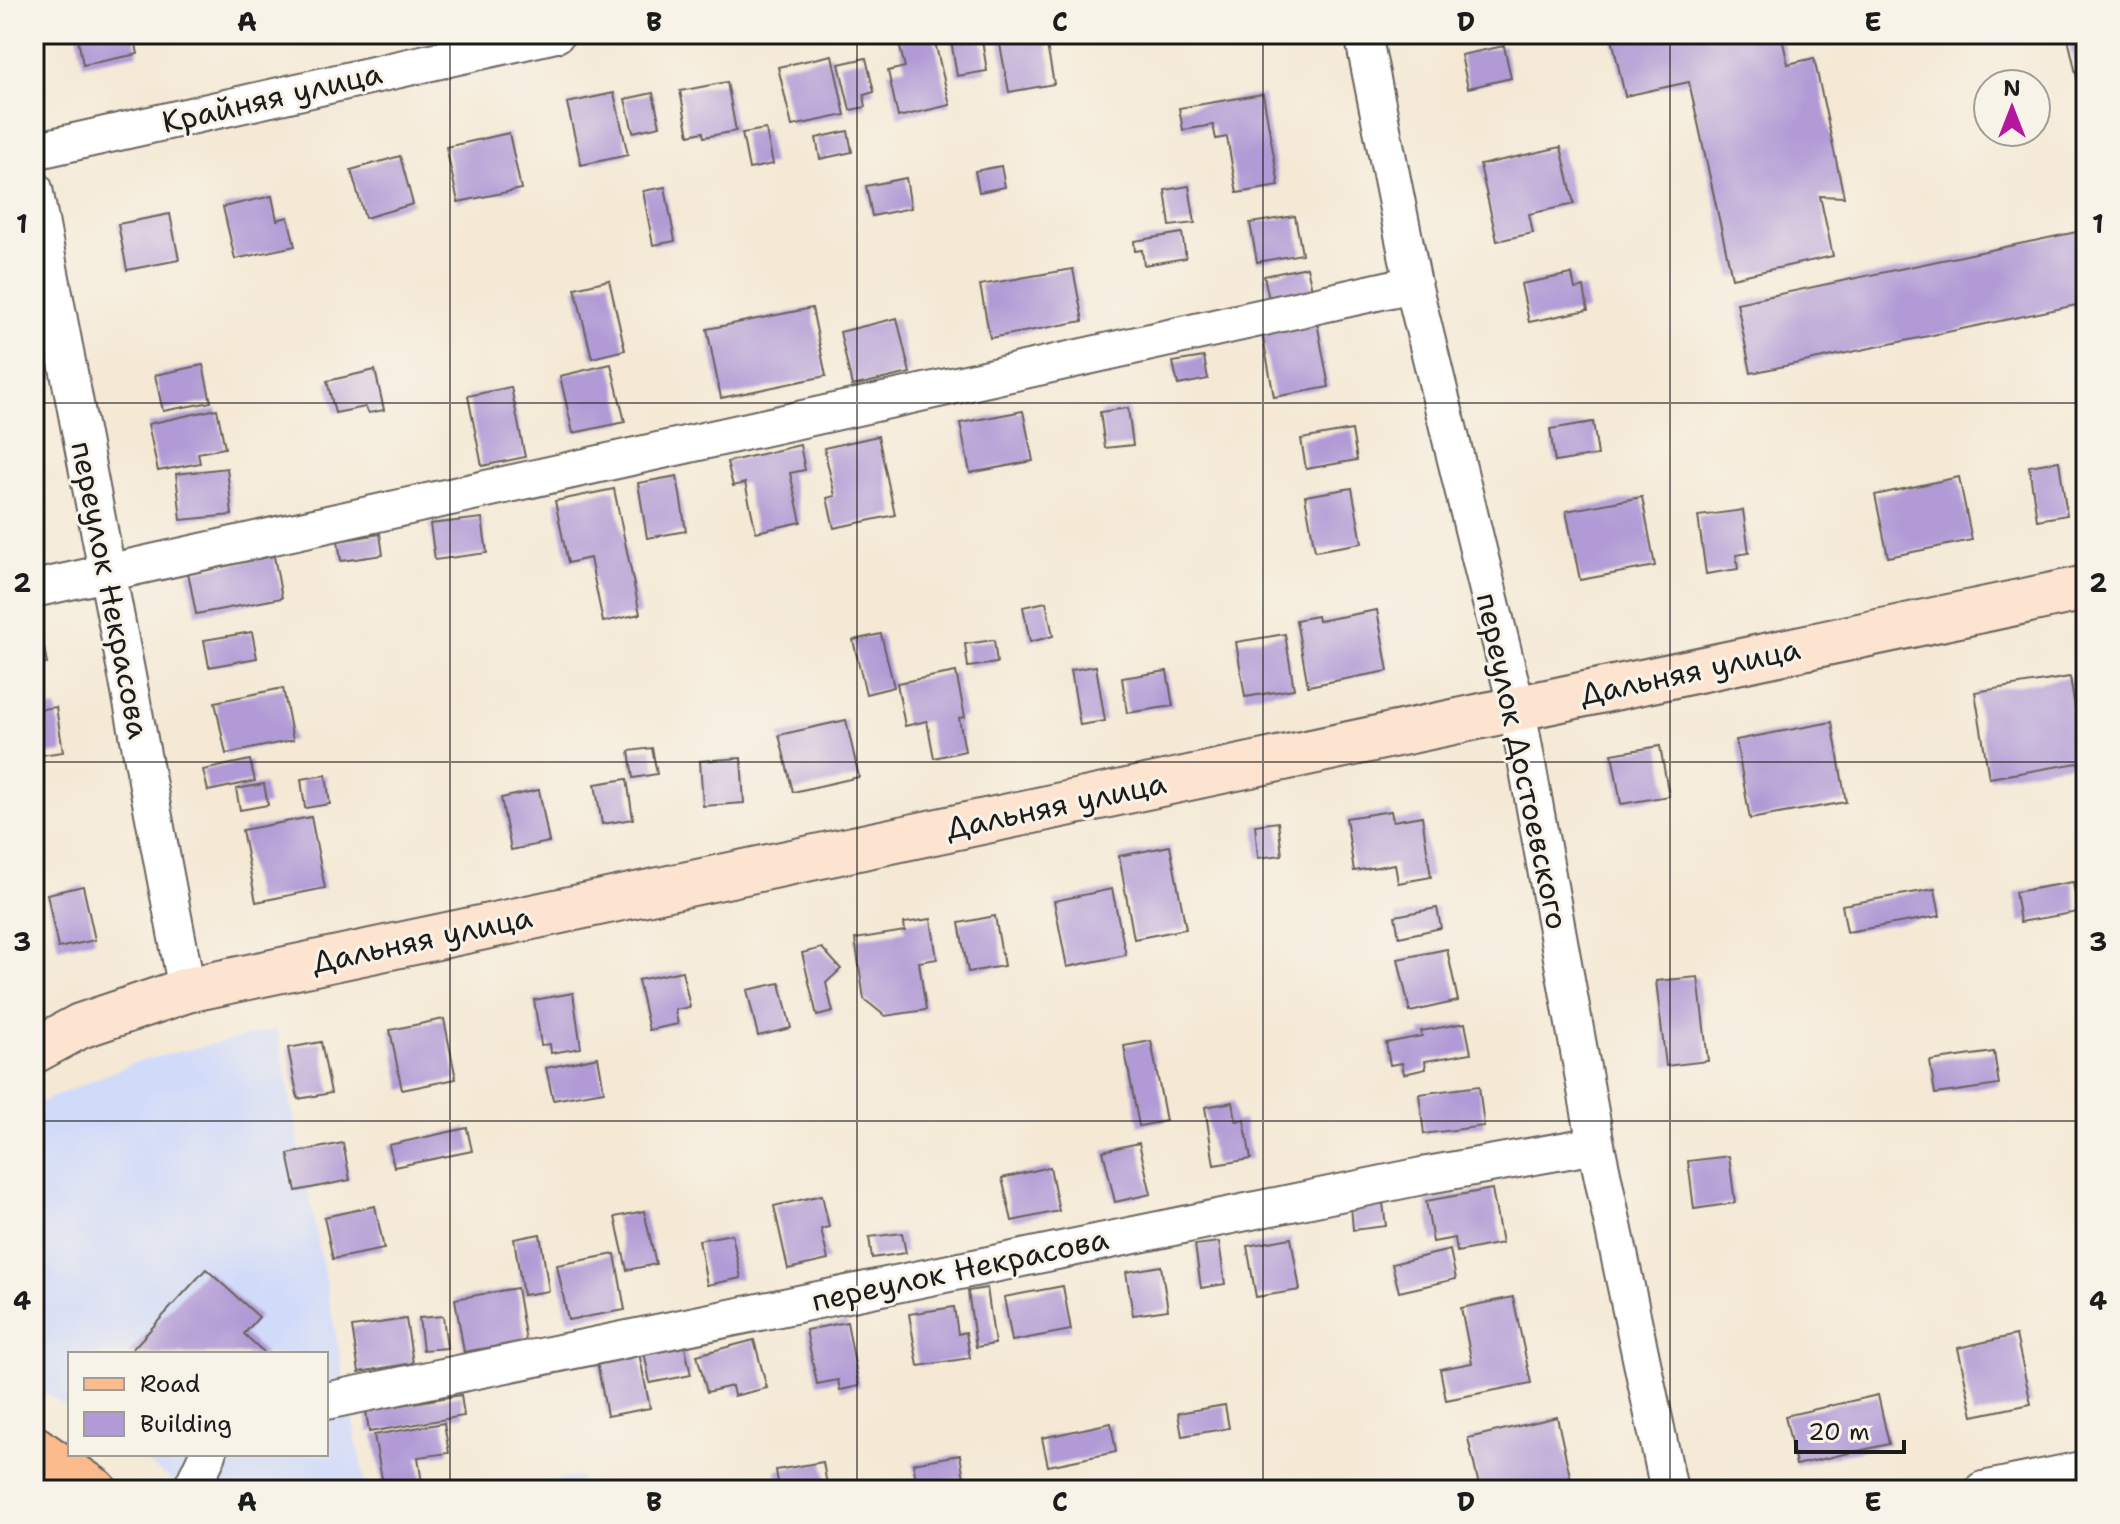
<svg xmlns="http://www.w3.org/2000/svg" width="2120" height="1524" font-family="'Shantell Sans',sans-serif">
<rect width="100%" height="100%" fill="#f7f3e8"/>
<filter id="ink" filterUnits="userSpaceOnUse"><feTurbulence type="fractalNoise" baseFrequency=".0125" numOctaves="2"/><feDisplacementMap in="SourceGraphic" scale="16" xChannelSelector="R" yChannelSelector="G"/><feConvolveMatrix kernelMatrix="1 2 1 2 8 2 1 2 1" color-interpolation-filters="sRGB"/></filter>
<filter id="wash" filterUnits="userSpaceOnUse"><feTurbulence type="fractalNoise" baseFrequency=".006" numOctaves="4" result="noise"/><feDisplacementMap in="SourceGraphic" scale="32" xChannelSelector="R" yChannelSelector="G"/><feGaussianBlur stdDeviation="1.8" result="paint"/><feColorMatrix in="noise" values="0 0 0 0 0 0 0 0 0 0 0 0 0 0 0 0 0 1.4 0 .05"/><feComposite in="paint" operator="in"/></filter>
<g filter="url(#wash)">
<rect width="100%" height="100%" fill="#f5e9d6"/>
<!-- built -->
<g fill="#d0daf9">
<polygon points="277,1029 366,1490 186,1490 134,1454 326,1454 326,1354 70,1354 70,1410 34,1385 34,1105 136,1062"/>
<polygon points="580,1476 582,1490 505,1490"/>
</g>
<g id="blocks">
<!-- building -->
<g fill="#b19ad5">
<polygon points="77,34 134,34 138,54 83,65"/>
<polygon points="924,34 933,34 950,105 898,117 888,71 905,67 898,40"/>
<polygon points="950,34 981,34 987,71 957,76"/>
<polygon points="998,34 1045,34 1054,84 1009,92"/>
<polygon points="1611,34 1781,34 1788,64 1814,58 1844,197 1820,196 1833,256 1732,278 1689,82 1625,96"/>
<polygon points="2067,34 2086,34 2086,113 2085,113"/>
<polygon points="1504,46 1511,78 1468,88 1461,55"/>
<polygon points="832,55 845,115 792,126 778,67"/>
<polygon points="866,58 874,92 864,95 866,107 850,110 839,64"/>
<polygon points="727,82 736,131 704,137 703,132 689,135 680,91"/>
<polygon points="614,93 628,155 581,165 567,103"/>
<polygon points="653,93 660,126 633,132 625,99"/>
<polygon points="1263,94 1279,186 1237,193 1227,137 1216,139 1213,125 1183,130 1179,108"/>
<polygon points="766,129 773,164 749,169 742,133"/>
<polygon points="848,131 852,152 820,159 816,138"/>
<polygon points="509,133 521,189 458,202 446,147"/>
<polygon points="1561,147 1574,204 1529,214 1533,233 1497,241 1480,165"/>
<polygon points="400,156 413,204 365,218 351,170"/>
<polygon points="1001,166 1005,187 979,192 975,171"/>
<polygon points="906,178 911,208 872,216 866,186"/>
<polygon points="1189,186 1195,223 1170,226 1165,190"/>
<polygon points="665,187 675,241 653,245 643,191"/>
<polygon points="272,196 277,220 288,217 295,246 235,259 223,207"/>
<polygon points="170,214 179,260 127,270 118,224"/>
<polygon points="1295,216 1302,254 1257,262 1250,223"/>
<polygon points="2086,230 2086,303 1751,373 1737,303"/>
<polygon points="1182,233 1186,258 1144,265 1142,250 1135,251 1134,241"/>
<polygon points="1307,267 1313,294 1270,303 1264,276"/>
<polygon points="1073,269 1083,321 990,338 980,285"/>
<polygon points="1572,274 1575,289 1584,287 1588,310 1529,322 1521,284"/>
<polygon points="609,280 625,350 592,358 575,288"/>
<polygon points="812,308 826,376 721,398 707,329"/>
<polygon points="897,318 910,373 852,386 840,332"/>
<polygon points="1317,322 1329,387 1274,397 1262,332"/>
<polygon points="1204,357 1208,379 1178,385 1173,362"/>
<polygon points="611,364 625,422 573,433 560,376"/>
<polygon points="203,365 211,402 163,411 155,375"/>
<polygon points="375,370 384,410 369,413 365,407 335,413 327,381"/>
<polygon points="511,387 525,457 482,466 468,396"/>
<polygon points="2086,393 2086,421 2084,421 2079,394"/>
<polygon points="1128,408 1133,445 1105,448 1100,412"/>
<polygon points="217,409 225,448 198,453 200,463 158,471 148,424"/>
<polygon points="1023,411 1033,461 970,473 960,423"/>
<polygon points="1593,422 1598,455 1555,462 1550,429"/>
<polygon points="1352,430 1357,460 1306,469 1301,439"/>
<polygon points="878,436 895,515 834,528 827,498 835,496 824,448"/>
<polygon points="800,445 805,470 790,473 801,522 756,532 745,483 733,486 727,462"/>
<polygon points="2059,461 2067,515 2037,520 2029,466"/>
<polygon points="227,468 232,515 181,520 176,474"/>
<polygon points="677,476 686,531 647,538 638,483"/>
<polygon points="1959,477 1972,540 1888,557 1875,495"/>
<polygon points="1352,488 1362,543 1315,551 1305,496"/>
<polygon points="614,489 640,614 603,622 590,558 568,563 555,501"/>
<polygon points="1642,497 1655,566 1580,580 1566,511"/>
<polygon points="1743,510 1749,553 1736,555 1738,569 1706,574 1698,516"/>
<polygon points="482,518 487,553 435,560 430,524"/>
<polygon points="380,534 383,555 341,561 338,541"/>
<polygon points="274,556 282,598 196,614 188,572"/>
<polygon points="1046,602 1053,636 1030,642 1023,607"/>
<polygon points="37,606 47,664 34,666 34,607"/>
<polygon points="1377,610 1388,671 1308,686 1296,620 1317,616 1318,621"/>
<polygon points="252,632 257,658 209,667 204,640"/>
<polygon points="881,634 894,687 866,694 853,640"/>
<polygon points="1285,634 1294,689 1245,697 1236,642"/>
<polygon points="994,640 997,663 968,667 965,644"/>
<polygon points="1096,666 1105,721 1080,725 1071,670"/>
<polygon points="1167,671 1173,706 1127,713 1122,678"/>
<polygon points="956,672 965,717 959,718 965,751 934,758 927,721 905,726 897,683"/>
<polygon points="2070,677 2084,762 1989,778 1975,692"/>
<polygon points="283,688 293,740 226,754 215,702"/>
<polygon points="56,707 63,752 34,756 34,710"/>
<polygon points="846,720 859,777 793,792 779,735"/>
<polygon points="1832,722 1846,802 1750,819 1736,740"/>
<polygon points="1660,746 1669,796 1621,804 1612,754"/>
<polygon points="652,748 657,774 633,778 629,751"/>
<polygon points="741,758 744,803 703,806 700,761"/>
<polygon points="250,760 255,781 208,791 203,770"/>
<polygon points="326,775 330,804 305,808 301,779"/>
<polygon points="627,779 633,819 602,824 595,784"/>
<polygon points="264,784 268,805 240,810 236,789"/>
<polygon points="539,790 549,842 511,850 501,798"/>
<polygon points="1391,811 1393,821 1422,816 1431,877 1398,883 1395,864 1354,871 1346,818"/>
<polygon points="311,817 325,888 256,902 242,830"/>
<polygon points="1278,822 1282,855 1258,858 1255,825"/>
<polygon points="1170,846 1186,929 1134,939 1119,856"/>
<polygon points="2073,882 2078,912 2020,922 2015,892"/>
<polygon points="83,886 95,940 58,948 47,894"/>
<polygon points="1112,889 1126,955 1067,967 1054,901"/>
<polygon points="1935,889 1940,916 1847,932 1842,905"/>
<polygon points="1437,908 1441,928 1399,937 1395,916"/>
<polygon points="995,916 1004,966 968,972 959,923"/>
<polygon points="37,917 43,967 34,968 34,918"/>
<polygon points="931,919 937,959 919,962 926,1010 885,1016 864,999 855,939 905,931 904,923"/>
<polygon points="822,948 841,969 826,983 833,1012 817,1016 802,953"/>
<polygon points="1447,949 1458,1001 1410,1012 1398,959"/>
<polygon points="682,971 690,1007 675,1010 678,1024 649,1030 638,980"/>
<polygon points="1698,977 1708,1061 1666,1066 1656,981"/>
<polygon points="780,983 791,1028 758,1036 747,990"/>
<polygon points="573,993 581,1048 551,1053 550,1044 541,1045 534,1000"/>
<polygon points="444,1019 456,1079 402,1090 390,1030"/>
<polygon points="1465,1023 1471,1053 1425,1061 1426,1069 1404,1074 1402,1063 1390,1065 1386,1043 1422,1036 1421,1031"/>
<polygon points="1151,1041 1166,1121 1139,1126 1124,1046"/>
<polygon points="321,1042 331,1093 298,1099 288,1048"/>
<polygon points="1994,1052 1999,1085 1935,1094 1930,1061"/>
<polygon points="598,1057 604,1091 553,1100 546,1068"/>
<polygon points="1479,1086 1484,1126 1424,1134 1419,1094"/>
<polygon points="1233,1102 1236,1121 1244,1120 1251,1159 1214,1165 1205,1107"/>
<polygon points="467,1128 472,1151 394,1167 389,1145"/>
<polygon points="343,1143 350,1180 296,1191 288,1154"/>
<polygon points="1139,1143 1151,1194 1115,1202 1103,1151"/>
<polygon points="1729,1156 1735,1203 1694,1209 1688,1161"/>
<polygon points="1050,1167 1059,1211 1012,1221 1002,1178"/>
<polygon points="1492,1189 1502,1243 1457,1252 1455,1238 1433,1242 1426,1201"/>
<polygon points="822,1195 829,1227 821,1229 828,1260 788,1269 774,1206"/>
<polygon points="1383,1203 1386,1226 1353,1230 1351,1206"/>
<polygon points="375,1206 384,1249 333,1259 324,1217"/>
<polygon points="644,1211 656,1264 627,1270 615,1217"/>
<polygon points="902,1233 906,1253 872,1258 869,1237"/>
<polygon points="540,1234 549,1291 523,1295 514,1239"/>
<polygon points="732,1234 741,1278 707,1285 699,1240"/>
<polygon points="1291,1238 1300,1290 1256,1297 1247,1246"/>
<polygon points="1219,1242 1225,1284 1201,1288 1195,1245"/>
<polygon points="1450,1250 1456,1279 1399,1292 1392,1264"/>
<polygon points="615,1254 625,1310 568,1320 557,1265"/>
<polygon points="1161,1266 1168,1310 1133,1315 1126,1272"/>
<polygon points="206,1269 259,1317 244,1334 266,1354 128,1354"/>
<polygon points="1063,1286 1071,1330 1012,1341 1004,1297"/>
<polygon points="517,1288 526,1341 464,1352 455,1299"/>
<polygon points="987,1288 995,1344 976,1347 968,1291"/>
<polygon points="1513,1297 1531,1383 1446,1400 1440,1369 1472,1363 1461,1308"/>
<polygon points="954,1307 958,1334 966,1332 970,1358 918,1366 909,1314"/>
<polygon points="443,1316 447,1348 423,1350 419,1318"/>
<polygon points="406,1319 413,1363 359,1372 352,1327"/>
<polygon points="847,1322 859,1386 840,1390 838,1380 817,1384 806,1330"/>
<polygon points="2016,1335 2031,1404 1973,1416 1958,1348"/>
<polygon points="754,1340 767,1388 734,1396 732,1386 707,1392 697,1355"/>
<polygon points="684,1343 691,1375 650,1383 644,1351"/>
<polygon points="639,1353 650,1408 607,1416 597,1362"/>
<polygon points="461,1395 464,1416 369,1432 366,1411"/>
<polygon points="1878,1395 1889,1444 1796,1465 1785,1416"/>
<polygon points="1225,1405 1229,1428 1182,1436 1178,1413"/>
<polygon points="1557,1417 1573,1490 1480,1490 1468,1438"/>
<polygon points="444,1423 449,1453 418,1457 423,1490 384,1490 374,1435"/>
<polygon points="1111,1423 1116,1452 1048,1466 1042,1438"/>
<polygon points="960,1455 964,1478 917,1486 913,1463"/>
<polygon points="823,1462 827,1485 779,1490 776,1470"/>
</g>
</g>
</g>
<g filter="url(#ink)">
<use href="#blocks" fill-opacity="0" stroke="#68645d" stroke-width="2"/>
<g fill="none" stroke-linecap="round" stroke-linejoin="round">
<!-- minor casing -->
<g stroke="#68645d" stroke-width="40">
<g id="minor">
<polyline points="1363,34 1413,284 1517,709 1596,1145 1669,1490"/>
<polyline points="34,151 556,34"/>
<polyline points="34,189 187,990"/>
<polyline points="34,589 1413,284"/>
<polyline points="326,1401 1422,1176 1596,1145"/>
<polyline points="191,1490 208,1454"/>
<polyline points="1983,1490 2086,1469"/>
</g>
</g>
<!-- secondary casing -->
<g stroke="#68645d" stroke-width="48">
<polyline id="secondary" points="34,1051 80,1026 187,990 2086,588"/>
</g>
<!-- primary casing -->
<g stroke="#68645d" stroke-width="48">
<polyline id="primary" points="34,1448 95,1490"/>
</g>
<!-- minor -->
<use href="#minor" stroke="#fff" stroke-width="36"/>
<!-- secondary -->
<use href="#secondary" stroke="#fde4d1" stroke-width="44"/>
<!-- primary -->
<use href="#primary" stroke="#fbbb8d" stroke-width="44"/>
</g>
</g>
<!-- grid -->
<path fill="none" stroke="#1c1c1c" stroke-width="2" stroke-opacity="0.55" d="M450 34V1490M857 34V1490M1263 34V1490M1670 34V1490M34 403H2086M34 762H2086M34 1121H2086"/>
<g text-anchor="middle" stroke-width="6" stroke-linejoin="round" paint-order="stroke">
<!-- street labels -->
<g font-size="30" fill="#1c1c1c" stroke="#f7f3e8">
<text transform="translate(272 98) rotate(-13)" y="10">Крайняя улица</text>
<text transform="translate(110 590) rotate(79)" y="10">переулок Некрасова</text>
<text transform="translate(1690 672) rotate(-12)" y="10">Дальняя улица</text>
<text transform="translate(1522 761) rotate(78)" y="10">переулок Достоевского</text>
<text transform="translate(1056 806) rotate(-12)" y="10">Дальняя улица</text>
<text transform="translate(422 940) rotate(-12)" y="10">Дальняя улица</text>
<text transform="translate(960 1270) rotate(-12)" y="10">переулок Некрасова</text>
</g>
</g>
<!-- margin -->
<rect width="2120" height="1524" fill="none" stroke="#f7f3e8" stroke-width="88"/>
<!-- legend -->
<rect x="68" y="1352" width="260" height="104" fill="#f7f3e8" stroke="#9f9d96" stroke-width="2"/>
<rect x="84" y="1378" width="40" height="12" fill="#fbbb8d" stroke="#9f9d96" stroke-width="2"/>
<text x="140" y="1392" font-size="24" fill="#1c1c1c">Road</text>
<rect x="84" y="1412" width="40" height="24" fill="#b19ad5" stroke="#9f9d96" stroke-width="2"/>
<text x="140" y="1432" font-size="24" fill="#1c1c1c">Building</text>
<!-- north arrow -->
<g transform="translate(2012 108)"><circle r="38" fill="#f7f3e8" stroke="#9f9d96" stroke-width="2"/>
<path d="M0-6L14 30L0 20L-14 30Z" fill="#b5179e"/>
<text y="-12" font-size="22" font-weight="bold" text-anchor="middle" fill="#1c1c1c">N</text>
</g>
<!-- scale -->
<path d="M1796 1440v12h108v-12" fill="none" stroke="#1c1c1c" stroke-width="4"/>
<text x="1808" y="1440" font-size="24" fill="#1c1c1c" stroke="#f7f3e8" stroke-width="6" paint-order="stroke">20 m</text>
<rect x="44" y="44" width="2032" height="1436" fill="none" stroke="#1c1c1c" stroke-width="3"/>
<g font-size="26" text-anchor="middle" font-weight="bold" fill="#1c1c1c">
<text x="247" y="31">A</text>
<text x="654" y="31">B</text>
<text x="1060" y="31">C</text>
<text x="1466" y="31">D</text>
<text x="1873" y="31">E</text>
<text x="22" y="233">1</text>
<text x="2098" y="233">1</text>
<text x="22" y="592">2</text>
<text x="2098" y="592">2</text>
<text x="22" y="951">3</text>
<text x="2098" y="951">3</text>
<text x="22" y="1310">4</text>
<text x="2098" y="1310">4</text>
<text x="247" y="1511">A</text>
<text x="654" y="1511">B</text>
<text x="1060" y="1511">C</text>
<text x="1466" y="1511">D</text>
<text x="1873" y="1511">E</text>
</g>
</svg>
